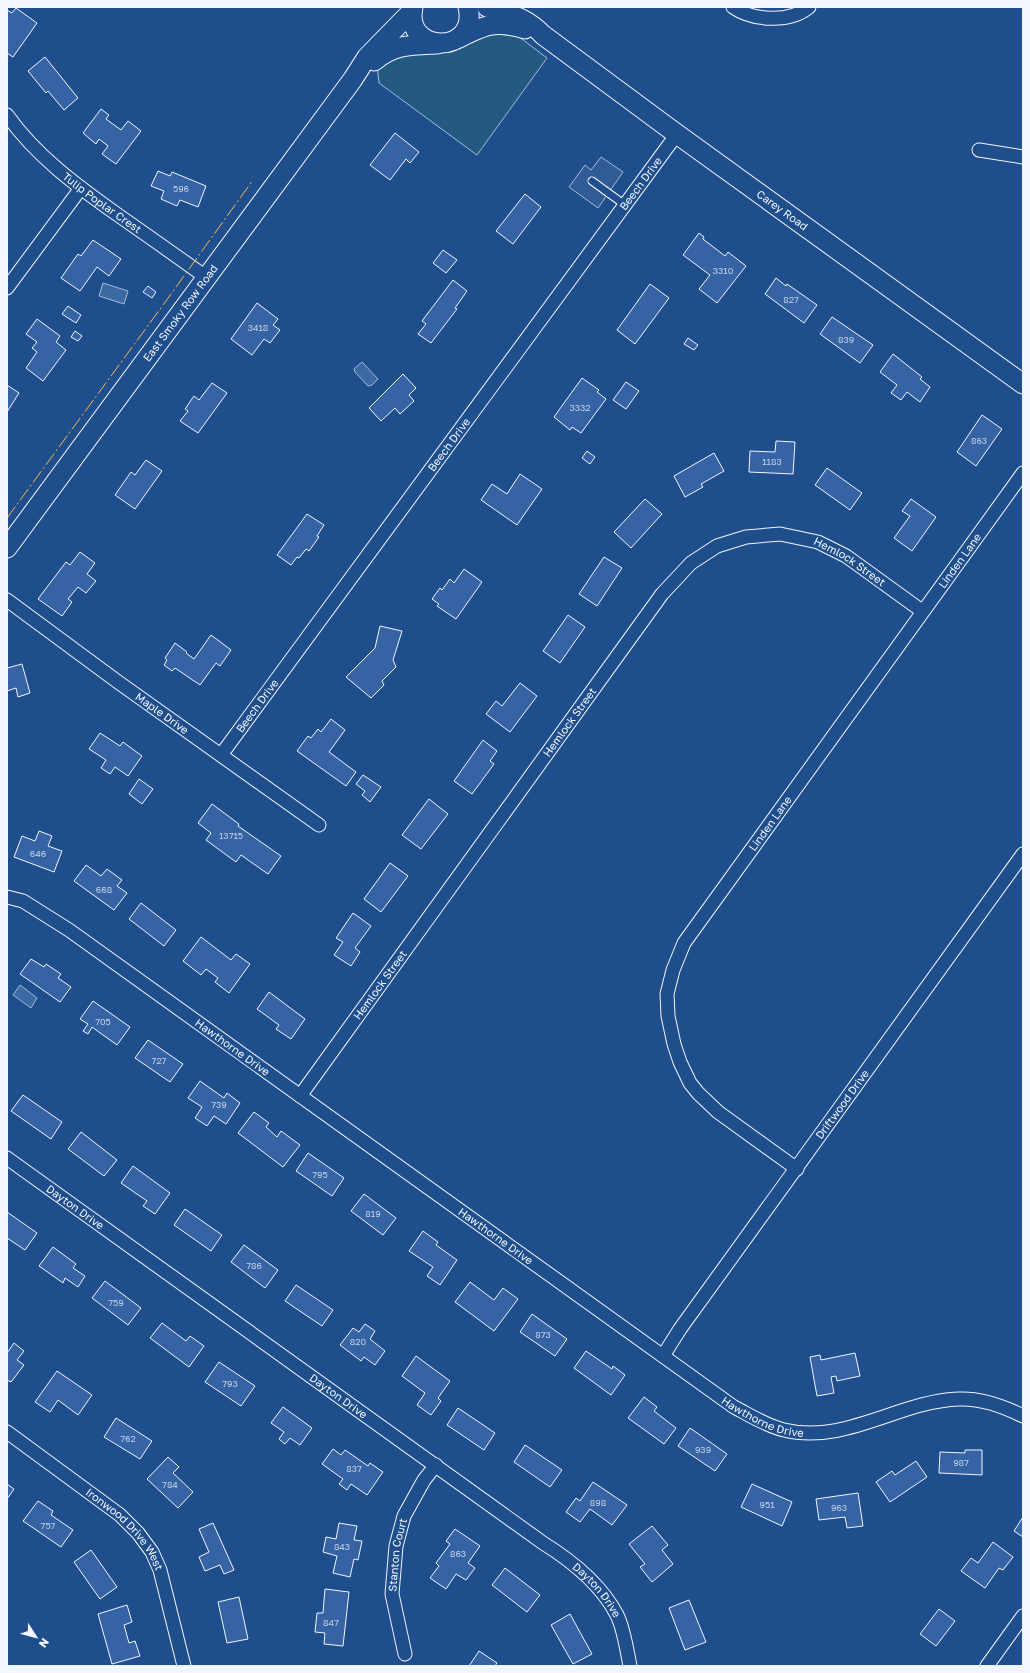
<svg xmlns="http://www.w3.org/2000/svg" width="1030" height="1673" font-family="'Golos Text',sans-serif">
<rect width="100%" height="100%" fill="#1f4e8c"/>
<!-- green -->
<polygon fill="#245a82" stroke="#a8bbd7" points="496,34 518,36 547,58 477,155 379,83 377,65 415,52 451,52 477,37"/>
<!-- parking -->
<polygon fill="#305b95" stroke="#a8bbd7" points="601,157 623,172 598,208 569,187 585,165 591,170"/>
<!-- water -->
<g fill="#3b69a3" stroke="#a8bbd7">
<polygon points="103,283 128,291 124,304 99,296"/>
<polygon points="362,362 378,379 372,385 368,386 355,372 354,369"/>
<polygon points="20,985 37,998 31,1008 13,995"/>
</g>
<!-- building -->
<g fill="#3563a3" stroke="#f2f6ff">
<polygon points="16,8 37,23 13,57 7,53 7,10 12,13"/>
<polygon points="45,57 78,98 64,110 48,91 46,93 28,71"/>
<polygon points="101,109 109,115 106,119 121,130 128,121 141,131 116,164 102,154 108,146 99,139 96,144 83,133"/>
<polygon points="395,133 419,152 410,163 406,159 390,180 370,165"/>
<polygon points="158,171 170,176 172,172 206,186 198,207 180,200 177,206 161,199 164,191 151,186"/>
<polygon points="525,194 541,207 513,244 496,231"/>
<polygon points="699,233 704,237 703,239 725,256 728,252 746,266 717,303 699,289 710,275 683,255"/>
<polygon points="93,240 121,259 109,276 97,267 80,291 61,278 78,254 81,256"/>
<polygon points="443,250 457,260 446,273 433,263"/>
<polygon points="776,278 786,286 787,284 817,305 804,323 765,294"/>
<polygon points="453,280 467,291 455,308 457,309 431,343 418,334 426,324 422,321"/>
<polygon points="650,284 669,298 635,344 617,330"/>
<polygon points="148,286 156,292 152,298 143,292"/>
<polygon points="257,303 278,319 273,325 280,330 270,343 264,339 252,355 231,339"/>
<polygon points="68,306 81,315 76,323 62,314"/>
<polygon points="832,317 873,345 860,363 820,334"/>
<polygon points="37,319 60,336 56,342 66,350 43,381 26,368 37,352 32,348 37,342 26,334"/>
<polygon points="75,331 82,336 78,341 71,337"/>
<polygon points="688,338 698,345 694,350 684,344"/>
<polygon points="893,354 922,377 920,379 930,387 920,402 907,392 901,400 891,393 897,385 880,372"/>
<polygon points="403,374 416,388 409,395 414,401 400,414 395,408 381,421 369,408"/>
<polygon points="582,378 599,390 597,392 606,399 581,433 572,427 570,430 554,417"/>
<polygon points="626,382 639,391 626,409 613,400"/>
<polygon points="212,383 227,393 198,433 180,421 188,411 185,409 194,396 199,400"/>
<polygon points="7,385 19,393 7,412"/>
<polygon points="982,415 1002,429 976,466 957,452"/>
<polygon points="776,441 795,442 793,474 749,472 750,451 775,452"/>
<polygon points="587,451 595,457 590,464 582,458"/>
<polygon points="714,453 724,471 701,484 703,487 685,497 674,476"/>
<polygon points="146,460 162,471 135,509 115,495 131,472 135,475"/>
<polygon points="827,468 862,493 850,510 815,485"/>
<polygon points="520,474 542,489 517,525 481,500 492,484 507,494"/>
<polygon points="645,499 662,514 631,548 614,532"/>
<polygon points="911,499 936,517 912,551 894,538 910,516 902,511"/>
<polygon points="307,514 324,525 317,536 319,537 309,551 306,549 299,558 297,557 291,565 277,555"/>
<polygon points="80,552 95,563 87,574 96,581 86,593 78,587 68,599 72,602 62,616 38,599 66,562 70,565"/>
<polygon points="604,557 622,568 597,606 579,594"/>
<polygon points="464,569 482,582 456,619 437,606 439,604 432,599 440,588 442,590 450,579 454,583"/>
<polygon points="568,615 585,627 560,663 543,651"/>
<polygon points="380,626 402,631 393,660 396,667 382,681 384,685 371,698 346,677 375,648"/>
<polygon points="211,635 231,650 220,666 216,663 200,685 175,668 172,671 164,665 167,660 165,658 175,643 187,652 186,653 194,659"/>
<polygon points="22,664 30,693 18,697 16,688 7,691 7,668"/>
<polygon points="520,683 537,696 510,732 486,714 496,701 502,706"/>
<polygon points="331,719 345,730 329,752 356,772 346,786 297,751 308,736 311,738 318,729 321,732"/>
<polygon points="100,733 120,746 123,742 142,756 128,776 115,767 110,774 101,768 106,760 89,749"/>
<polygon points="483,740 497,751 490,761 494,764 472,794 454,781"/>
<polygon points="363,775 381,787 370,802 362,795 365,791 356,784"/>
<polygon points="139,779 153,789 142,804 129,794"/>
<polygon points="429,799 448,814 421,849 402,835"/>
<polygon points="212,804 239,824 238,826 281,856 268,874 241,855 236,862 206,840 211,833 198,823"/>
<polygon points="39,831 52,836 48,846 62,851 54,872 14,857 22,836 35,841"/>
<polygon points="390,863 408,876 381,912 364,899"/>
<polygon points="86,865 101,876 107,869 122,880 117,886 127,893 114,910 74,881"/>
<polygon points="141,903 176,930 164,946 129,919"/>
<polygon points="353,913 371,926 355,948 360,952 351,966 334,955 343,942 336,938"/>
<polygon points="201,937 231,960 236,954 250,964 229,993 215,982 218,978 206,969 201,975 183,961"/>
<polygon points="31,959 44,967 46,964 61,974 58,978 71,987 60,1002 20,974"/>
<polygon points="269,992 305,1019 291,1039 276,1029 279,1025 257,1009"/>
<polygon points="93,1001 130,1027 117,1045 92,1027 88,1034 83,1031 88,1024 80,1019"/>
<polygon points="148,1040 183,1064 170,1082 135,1058"/>
<polygon points="200,1081 224,1098 227,1093 240,1103 226,1124 214,1116 207,1126 195,1118 202,1107 188,1098"/>
<polygon points="23,1095 62,1122 51,1139 11,1111"/>
<polygon points="254,1112 269,1123 266,1127 277,1137 281,1131 300,1145 283,1167 238,1133"/>
<polygon points="81,1132 117,1160 104,1176 68,1149"/>
<polygon points="308,1153 344,1178 332,1196 296,1171"/>
<polygon points="133,1166 170,1193 155,1214 143,1206 147,1201 121,1183"/>
<polygon points="364,1194 396,1218 383,1235 351,1211"/>
<polygon points="185,1209 222,1235 211,1251 174,1225"/>
<polygon points="7,1212 37,1233 25,1250 7,1238"/>
<polygon points="423,1231 438,1242 436,1245 457,1260 440,1285 427,1276 433,1267 409,1251"/>
<polygon points="244,1245 278,1270 265,1288 231,1262"/>
<polygon points="53,1247 76,1264 73,1268 85,1276 78,1287 65,1278 63,1283 39,1266"/>
<polygon points="105,1281 141,1308 128,1325 92,1298"/>
<polygon points="470,1282 494,1300 503,1288 518,1299 494,1331 455,1302"/>
<polygon points="296,1285 333,1310 322,1326 285,1301"/>
<polygon points="532,1314 567,1339 555,1356 520,1332"/>
<polygon points="162,1323 186,1341 190,1336 204,1346 189,1367 150,1338"/>
<polygon points="365,1324 375,1331 370,1339 385,1351 375,1365 364,1357 361,1361 340,1345 353,1328 359,1332"/>
<polygon points="14,1343 24,1351 17,1360 24,1365 11,1382 7,1380 7,1353"/>
<polygon points="586,1351 612,1369 613,1366 625,1375 611,1395 574,1368"/>
<polygon points="855,1353 860,1376 837,1381 836,1376 831,1377 834,1393 817,1396 810,1357 820,1355 821,1360"/>
<polygon points="416,1356 450,1381 438,1398 441,1401 431,1415 417,1405 425,1393 402,1376"/>
<polygon points="219,1362 255,1386 241,1406 205,1382"/>
<polygon points="57,1371 92,1395 78,1415 58,1400 50,1412 35,1402"/>
<polygon points="644,1397 657,1407 654,1411 676,1428 664,1444 628,1418"/>
<polygon points="283,1407 312,1428 300,1445 290,1438 285,1444 279,1439 284,1432 271,1423"/>
<polygon points="458,1408 495,1433 484,1450 447,1425"/>
<polygon points="116,1418 152,1441 140,1459 104,1437"/>
<polygon points="690,1428 727,1454 715,1471 678,1446"/>
<polygon points="525,1445 562,1470 550,1487 514,1462"/>
<polygon points="333,1449 341,1455 345,1450 368,1466 370,1463 383,1472 367,1495 351,1484 347,1490 339,1484 343,1479 322,1464"/>
<polygon points="965,1450 982,1450 982,1475 939,1473 940,1452 965,1453"/>
<polygon points="168,1457 179,1467 173,1473 193,1492 178,1508 147,1479"/>
<polygon points="916,1461 927,1477 890,1502 876,1482 892,1471 895,1475"/>
<polygon points="593,1482 627,1505 612,1525 590,1509 580,1522 566,1512 576,1498 580,1501"/>
<polygon points="7,1484 14,1489 7,1499"/>
<polygon points="752,1484 792,1502 782,1526 741,1507"/>
<polygon points="858,1493 863,1526 847,1528 845,1517 819,1520 816,1499"/>
<polygon points="38,1501 53,1511 51,1515 73,1530 61,1547 23,1521"/>
<polygon points="1023,1517 1023,1537 1014,1531"/>
<polygon points="213,1523 234,1570 224,1574 220,1565 205,1571 199,1557 209,1552 199,1529"/>
<polygon points="339,1523 357,1526 354,1540 362,1541 358,1560 354,1559 350,1577 333,1573 337,1556 323,1552 326,1537 336,1539"/>
<polygon points="652,1526 668,1545 662,1550 673,1564 652,1582 640,1567 645,1564 629,1544"/>
<polygon points="455,1529 480,1546 468,1563 475,1568 466,1580 456,1574 446,1589 430,1578 439,1566 436,1563 450,1544 446,1541"/>
<polygon points="993,1542 1013,1557 1003,1570 999,1568 985,1588 961,1571 971,1558 978,1563"/>
<polygon points="91,1550 117,1587 100,1599 74,1562"/>
<polygon points="505,1568 540,1595 527,1612 492,1585"/>
<polygon points="325,1589 349,1592 343,1646 324,1644 325,1633 315,1632 317,1613 323,1613"/>
<polygon points="239,1597 248,1639 227,1643 218,1602"/>
<polygon points="689,1600 706,1642 685,1650 669,1608"/>
<polygon points="127,1605 132,1622 124,1625 129,1643 135,1641 140,1656 112,1664 98,1614"/>
<polygon points="939,1609 955,1621 936,1646 920,1634"/>
<polygon points="570,1614 592,1654 573,1664 551,1625"/>
<polygon points="479,1651 497,1663 495,1666 469,1666"/>
</g>
<g fill="none" stroke-linecap="round" stroke-linejoin="round">
<!-- lane casing -->
<g stroke="#f2f6ff" stroke-width="9">
<polyline id="lane" points="592,181 625,205"/>
</g>
<!-- street casing -->
<g stroke="#f2f6ff" stroke-width="15">
<g id="street">
<path d="M733 7C753 21 790 23 809 7"/>
<path id="s1" d="M7 115C36 156 77 186 118 215 148 236 178 257 207 278"/>
<polyline points="979,150 1023,157"/>
<polyline points="7,288 81,188"/>
<path id="s2" d="M7 600 118 682 319 825"/>
<path id="s3" d="M221 755 677 134"/>
<path id="s4" d="M7 897 23 901 69 930 734 1407C750 1415 766 1426 784 1430 845 1445 899 1401 959 1399 981 1398 1003 1406 1023 1416"/>
<path id="s5" d="M300 1096 662 594 691 563 717 546 746 537 780 534 818 542 846 556 922 611"/>
<path id="s6" d="M7 1158 543 1543C572 1561 601 1584 617 1615 624 1629 627 1651 630 1666"/>
<path id="s7" d="M797 1169 718 1112 698 1093 690 1083 680 1062 674 1044 668 1016 667 994 673 970 684 943 1023 473"/>
<path id="s8" d="M663 1356 680 1329 1023 854"/>
<path id="s9" d="M7 1432 120 1515 138 1533 152 1552 160 1570 184 1666"/>
<path id="s10" d="M405 1654 392 1594 396 1546 404 1516 424 1480 436 1465"/>
<polyline points="987,1666 1023,1616"/>
</g>
</g>
<!-- secondary casing -->
<g stroke="#f2f6ff" stroke-width="21">
<g id="secondary">
<path d="M413 7C403 55 479 55 468 7"/>
<path id="s11" d="M487 7C510 15 525 16 543 35L670 129 1023 384"/>
<path d="M459 38C485 25 495 20 525 29"/>
<path d="M374 61C395 44 411 45 437 44"/>
<path id="s12" d="M7 548 353 79 367 57 412 11"/>
</g>
</g>
<!-- lane -->
<use href="#lane" stroke="#1f4e8c" stroke-width="7"/>
<!-- street -->
<use href="#street" stroke="#1f4e8c" stroke-width="13"/>
<!-- secondary -->
<use href="#secondary" stroke="#1f4e8c" stroke-width="19"/>
<!-- power -->
<polyline stroke="#ffb74d" stroke-width="1" stroke-dasharray="14 3 2 3" stroke-linecap="butt" points="7,518 166,301 253,180"/>
</g>
<g text-anchor="middle" stroke-width="3" stroke-linejoin="round" paint-order="stroke">
<!-- number labels -->
<g font-size="9" fill="#c3d1e8">
<text x="181" y="192">596</text>
<text x="723" y="274">3310</text>
<text x="791" y="303">827</text>
<text x="258" y="331">3418</text>
<text x="846" y="343">839</text>
<text x="580" y="411">3332</text>
<text x="979" y="444">863</text>
<text x="772" y="465">1183</text>
<text x="231" y="839">13715</text>
<text x="38" y="857">646</text>
<text x="104" y="893">668</text>
<text x="103" y="1025">705</text>
<text x="159" y="1064">727</text>
<text x="219" y="1108">739</text>
<text x="320" y="1178">795</text>
<text x="373" y="1217">819</text>
<text x="254" y="1269">786</text>
<text x="116" y="1306">759</text>
<text x="543" y="1338">873</text>
<text x="358" y="1345">820</text>
<text x="230" y="1387">793</text>
<text x="128" y="1442">762</text>
<text x="703" y="1453">939</text>
<text x="961" y="1466">987</text>
<text x="354" y="1472">837</text>
<text x="170" y="1488">784</text>
<text x="598" y="1506">898</text>
<text x="767" y="1508">951</text>
<text x="839" y="1511">963</text>
<text x="48" y="1529">757</text>
<text x="342" y="1550">843</text>
<text x="458" y="1557">863</text>
<text x="331" y="1626">847</text>
</g>
<!-- street labels -->
<g font-size="11" fill="#f2f6ff" stroke="#1f4e8c">
<text dy="4" stroke="none"><textPath href="#s3" startOffset="709">Beech Drive</textPath></text>
<text dy="4" stroke="none"><textPath href="#s1" startOffset="130">Tulip Poplar Crest</textPath></text>
<text dy="4" stroke="none"><textPath href="#s11" startOffset="360">Carey Road</textPath></text>
<text dy="4" stroke="none"><textPath href="#s12" startOffset="292">East Smoky Row Road</textPath></text>
<text dy="4" stroke="none"><textPath href="#s3" startOffset="385">Beech Drive</textPath></text>
<text dy="4" stroke="none"><textPath href="#s7" startOffset="756">Linden Lane</textPath></text>
<text dy="4" stroke="none"><textPath href="#s5" startOffset="833">Hemlock Street</textPath></text>
<text dy="4" stroke="none"><textPath href="#s3" startOffset="61">Beech Drive</textPath></text>
<text dy="4" stroke="none"><textPath href="#s2" startOffset="192">Maple Drive</textPath></text>
<text dy="4" stroke="none"><textPath href="#s5" startOffset="461">Hemlock Street</textPath></text>
<text dy="4" stroke="none"><textPath href="#s7" startOffset="432">Linden Lane</textPath></text>
<text dy="4" stroke="none"><textPath href="#s5" startOffset="137">Hemlock Street</textPath></text>
<text dy="4" stroke="none"><textPath href="#s4" startOffset="272">Hawthorne Drive</textPath></text>
<text dy="4" stroke="none"><textPath href="#s8" startOffset="309">Driftwood Drive</textPath></text>
<text dy="4" stroke="none"><textPath href="#s6" startOffset="84">Dayton Drive</textPath></text>
<text dy="4" stroke="none"><textPath href="#s4" startOffset="596">Hawthorne Drive</textPath></text>
<text dy="4" stroke="none"><textPath href="#s6" startOffset="408">Dayton Drive</textPath></text>
<text dy="4" stroke="none"><textPath href="#s4" startOffset="920">Hawthorne Drive</textPath></text>
<text dy="4" stroke="none"><textPath href="#s9" startOffset="154">Ironwood Drive West</textPath></text>
<text dy="4" stroke="none"><textPath href="#s10" startOffset="101">Stanton Court</textPath></text>
<text dy="4" stroke="none"><textPath href="#s6" startOffset="732">Dayton Drive</textPath></text>
</g>
</g>
<!-- border -->
<rect width="1030" height="1673" fill="none" stroke="#f2f6ff" stroke-width="16"/>
<!-- north arrow -->
<g transform="translate(36 1637) rotate(126)" stroke="#1f4e8c" stroke-width="3" paint-order="stroke">
<path d="M0-3L7 15L0 10L-7 15Z" fill="#f2f6ff"/>
<text y="-6" font-size="11" font-weight="bold" text-anchor="middle" fill="#f2f6ff">N</text>
</g>
</svg>
